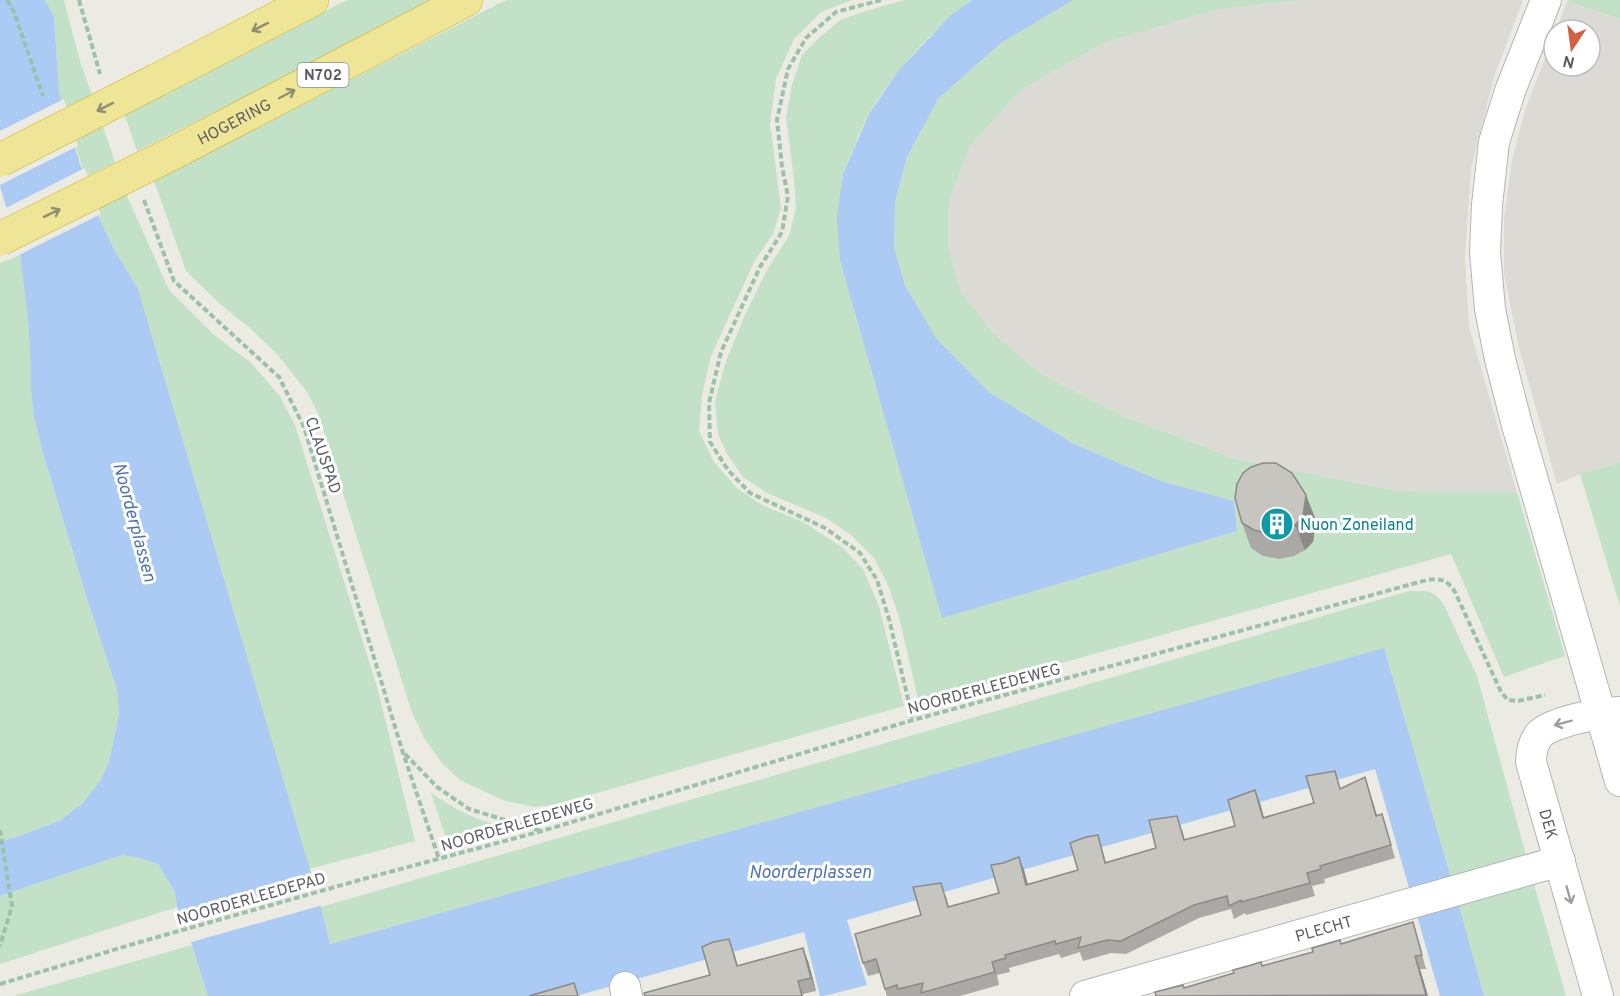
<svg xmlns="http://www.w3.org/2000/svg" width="1620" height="996" font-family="Overpass,sans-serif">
<rect width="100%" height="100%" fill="#ecebe3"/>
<!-- industrial -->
<g fill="#dbdad5">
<polygon points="1300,0 1523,0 1494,77 1471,169 1465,258 1469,327 1517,492 1397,491 1236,459 1124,416 1041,374 993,333 961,292 948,248 949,201 970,146 1021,90 1104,43 1215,10"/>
<polygon points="1567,1 1620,19 1620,462 1580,474 1557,484 1519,348 1504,274 1504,218 1512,160 1525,110 1554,35 1554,66 1590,66 1590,30 1556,30"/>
</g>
<!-- green -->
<g fill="#c2e1c6">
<polygon points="45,0 64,0 79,58 92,95 63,110 59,90 54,17"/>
<polygon points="347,0 437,0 137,151 124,113"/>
<polygon points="506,0 852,0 821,12 794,39 776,79 770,124 781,208 773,234 754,262 711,356 702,395 699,431 714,462 737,488 762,505 803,522 842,547 863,569 879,606 904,706 558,804 535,807 505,801 460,780 442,763 424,738 411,710 318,413 307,392 277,354 251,329 220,304 186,271 154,181"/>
<path d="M905 0H972C935 26 892 74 869 114 859 132 852 154 843 174L942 617 1237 531 1234 501 1161 481 1074 444 989 392 936 338 905 285 894 247 895 202 907 157 938 99 1001 43 1066 3 1073 0H1300L1215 10 1104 43 1021 90 970 146 949 201 948 247 961 292 993 333 1041 374 1124 416 1236 459 1397 491 1517 492 1565 656 1504 677 1451 554 919 703 899 617 888 585 874 558 851 535 826 518 767 493 744 478 727 454 718 434 715 402 726 361 745 315 768 268 789 236 796 208 794 179 786 117 792 85 802 55 820 37 840 20 866 11Z"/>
<polygon points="1568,0 1620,0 1620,19 1567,1"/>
<polygon points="102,124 115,162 85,177 73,138"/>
<polygon points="124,189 169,290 213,334 250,362 279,395 295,425 378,690 415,841 309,869 138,289 113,247 93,205"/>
<polygon points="20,255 28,319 30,353 31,390 34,417 43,453 85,592 117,690 119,712 109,762 101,780 82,804 59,821 14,838 0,841 0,263"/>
<polygon points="1620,462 1620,606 1580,474"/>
<path d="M1409 591C1426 591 1432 589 1443 603L1477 676 1526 855 1451 878 1384 649 330 944 321 907Z"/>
<path d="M431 793C457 810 472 819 503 826L447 841Z"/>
<polygon points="122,855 140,858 158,864 175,892 177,907 0,964 0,896"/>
<polygon points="1533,881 1566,996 1484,996 1457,902"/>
<polygon points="192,945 208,996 13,996"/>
</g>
<!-- water -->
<g fill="#abcaf4">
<polygon points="0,0 45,0 54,17 59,90 63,110 93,205 113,247 138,289 321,907 330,944 1384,648 1451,878 1484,996 1440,996 1375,769 847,920 867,985 824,996 820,996 804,932 576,996 208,996 192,945 177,907 175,892 158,864 140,858 122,855 0,896 0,841 14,838 59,821 82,804 101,780 109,762 119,713 117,690 85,592 43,453 34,417 31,390 30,353 28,319 20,255 0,186"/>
<polygon points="972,0 1073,0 1001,43 938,99 907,157 895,202 894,247 905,285 936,338 989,392 1074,444 1161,481 1234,501 1237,531 942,618 840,260 837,217 843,174 869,114 898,71 951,15"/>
</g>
<!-- pier -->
<g fill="#ecebe3">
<polygon points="64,99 78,146 0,185 0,131"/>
<polygon points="85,168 96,204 101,214 17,256 4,209"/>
<polygon points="315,879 323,905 188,943 178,918"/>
</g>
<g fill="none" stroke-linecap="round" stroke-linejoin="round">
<!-- minor casing -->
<g stroke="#b3b4b9" stroke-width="32">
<g id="minor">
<polyline points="1546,0 1510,91 1494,142 1487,205 1485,252 1490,309 1500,359 1517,425 1620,781"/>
<polyline points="625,987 627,996"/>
<path id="s1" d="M1085 996 1560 861"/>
<path d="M1598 996 1531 762C1531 752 1533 743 1539 735 1550 722 1602 712 1620 712"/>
</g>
</g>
<!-- highway casing -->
<g stroke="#d3b21c" stroke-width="34">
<g id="highway">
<polyline points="157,80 312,0"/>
<path id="s2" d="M179 150 466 0"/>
</g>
</g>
<!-- path -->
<g stroke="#9cc1ab" stroke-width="4" stroke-dasharray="6 3" stroke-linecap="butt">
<polyline points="7,0 14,12 43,96"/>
<polyline points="79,0 100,74"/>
<polyline points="881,0 836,12 806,38 788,69 777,120 782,167 788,196 782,232 760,267 721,352 709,403 710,442 728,470 750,493 825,528 860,553 877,580 889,619 913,720"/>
<polyline points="144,200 174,281 279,377 304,427 403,753 439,859"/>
<polyline points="405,754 437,787 469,809 541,831"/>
<polyline points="0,830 12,906 0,946"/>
<path d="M0 984 140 942 367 878 542 831 913 720 1427 580C1442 578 1447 580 1455 592L1501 692 1508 700 1518 701 1545 695"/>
</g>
<!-- minor -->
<use href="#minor" stroke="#fff" stroke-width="30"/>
<!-- highway -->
<use href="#highway" stroke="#efe596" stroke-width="33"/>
<!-- highway-bridge casing -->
<g stroke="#d3b21c" stroke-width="34" stroke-linecap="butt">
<g id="highway-bridge">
<polyline points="0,160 157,80"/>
<polyline points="0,239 179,150"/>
</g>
</g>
<!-- highway-bridge -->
<use href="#highway-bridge" stroke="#efe596" stroke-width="33"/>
</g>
<!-- wall -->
<g fill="#aba9a5">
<polygon points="1316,520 1313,542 1305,550 1294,556 1279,559 1263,556 1251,548 1242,523"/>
<polygon points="1341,789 1369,790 1377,815 1382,814 1395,858 1324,879 1325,883 1312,886 1315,896 1246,915 1245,913 1234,919 1231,909 1199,918 1126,954 1111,953 1083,961 1080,952 1061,958 1059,954 1009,968 1010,972 997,975 999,985 960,996 887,996 880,973 868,976 863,963 921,915 946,896 949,907 999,893 1024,870 1028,884 1078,870 1098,835 1106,862 1156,848 1182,829 1185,840 1235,826 1260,803 1264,817 1314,803"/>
<polygon points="1417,936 1426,969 1420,969 1428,996 1156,996 1341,944"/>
<polygon points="734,952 738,966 808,961 816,991 803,994 803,996 645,996 710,975"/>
</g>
<!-- shaded-wall -->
<g fill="#8b8a86">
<polygon points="1306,495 1316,520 1313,542 1305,550 1295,525"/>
<polygon points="1365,777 1381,829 1376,816"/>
<polygon points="1255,790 1260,803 1267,831 1263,818"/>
<polygon points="1019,857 1024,870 1031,898 1026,885"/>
<polygon points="803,948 808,961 816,991 811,978"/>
<polygon points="1415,956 1420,969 1428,996 1427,996"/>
</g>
<!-- building -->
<g fill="#c7c5c0" stroke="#8b8a86" stroke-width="1.5">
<polygon points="1263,463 1276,463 1292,473 1306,495 1303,516 1295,525 1285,531 1269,534 1254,530 1242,523 1235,498 1237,484 1243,473 1251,467"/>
<polygon points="1335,771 1340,789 1365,777 1376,816 1382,814 1391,845 1320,866 1321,869 1307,873 1310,883 1241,902 1241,900 1229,906 1227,896 1194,905 1121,941 1107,940 1078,948 1081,937 1056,944 1055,941 1005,955 1006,958 992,962 995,972 921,993 923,983 898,989 897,985 885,989 876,959 863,963 855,934 921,915 913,887 941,883 948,907 999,893 991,865 1003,863 1019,857 1026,885 1078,870 1070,843 1086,837 1098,835 1105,863 1156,848 1149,820 1177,816 1184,840 1235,826 1228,800 1255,790 1263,818 1314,803 1306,776"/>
<polygon points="1413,922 1422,955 1415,956 1426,995 1156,996 1155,992 1183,985 1184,988 1234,973 1233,970 1248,966 1261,962 1262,966 1313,952 1312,948 1340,940 1341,944"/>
<polygon points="729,939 737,966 803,948 811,978 798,981 802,996 645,996 644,993 710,975 702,947 713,942"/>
<polygon points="574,983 578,996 529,996"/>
</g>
<!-- one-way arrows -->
<defs><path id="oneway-shaft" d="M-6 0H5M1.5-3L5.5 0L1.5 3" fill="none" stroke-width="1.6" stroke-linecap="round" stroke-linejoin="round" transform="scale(1.5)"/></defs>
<g stroke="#8f8d74">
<use href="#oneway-shaft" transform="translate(260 27) rotate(153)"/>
<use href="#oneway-shaft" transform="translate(287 94) rotate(-28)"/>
<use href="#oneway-shaft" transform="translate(105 107) rotate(153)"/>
<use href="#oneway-shaft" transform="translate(52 213) rotate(-26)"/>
</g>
<g stroke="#9d9ea1">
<use href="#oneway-shaft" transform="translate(1563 723) rotate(165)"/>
<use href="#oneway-shaft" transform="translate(1569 895) rotate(74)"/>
</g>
<!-- icons -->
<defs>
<g id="building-disc" transform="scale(1.725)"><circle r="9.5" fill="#0f9aa8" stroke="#fff"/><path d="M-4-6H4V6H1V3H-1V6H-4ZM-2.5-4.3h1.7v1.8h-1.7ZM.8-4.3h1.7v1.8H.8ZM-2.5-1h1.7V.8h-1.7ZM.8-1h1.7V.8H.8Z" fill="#fff"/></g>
</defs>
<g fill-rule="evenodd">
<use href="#building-disc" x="1277" y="524"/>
</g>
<g text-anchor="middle" stroke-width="6" stroke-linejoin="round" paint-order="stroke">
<!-- shield labels -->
<rect fill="#fff" stroke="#8c8e91" stroke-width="1.5" x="297.5" y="63" width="51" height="24" rx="4.5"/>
<g font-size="15" font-weight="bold" fill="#5b5d62">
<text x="323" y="80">N702</text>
</g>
<!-- street labels -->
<g font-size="16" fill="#5b5d62" stroke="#fff">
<text dy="6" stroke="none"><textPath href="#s2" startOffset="62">HOGERING</textPath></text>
<text transform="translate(324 455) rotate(71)" y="6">CLAUSPAD</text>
<text transform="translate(984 688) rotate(-15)" y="6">NOORDERLEEDEWEG</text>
<text transform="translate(517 824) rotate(-16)" y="6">NOORDERLEEDEWEG</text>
<text transform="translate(1549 824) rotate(74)" y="6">DEK</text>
<text transform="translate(251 898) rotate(-16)" y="6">NOORDERLEEDEPAD</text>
<text dy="6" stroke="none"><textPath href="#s1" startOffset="248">PLECHT</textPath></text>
</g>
<!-- culture labels -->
<g font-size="16" fill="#0d838f" stroke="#fff" text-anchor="start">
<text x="1300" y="530">Nuon Zoneiland</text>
</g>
<!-- water labels -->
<g font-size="18" font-style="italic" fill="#5174b4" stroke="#fff">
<text transform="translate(135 522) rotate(75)" y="6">Noorderplassen</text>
<text x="810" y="878">Noorderplassen</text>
</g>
</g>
<!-- north arrow -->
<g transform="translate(1572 48) rotate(193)"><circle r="28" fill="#ffffff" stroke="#bdbec0" stroke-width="1.5"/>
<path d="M0-4.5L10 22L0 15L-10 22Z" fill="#d36042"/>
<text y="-9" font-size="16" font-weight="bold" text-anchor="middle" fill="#5b5d62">N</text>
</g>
</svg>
